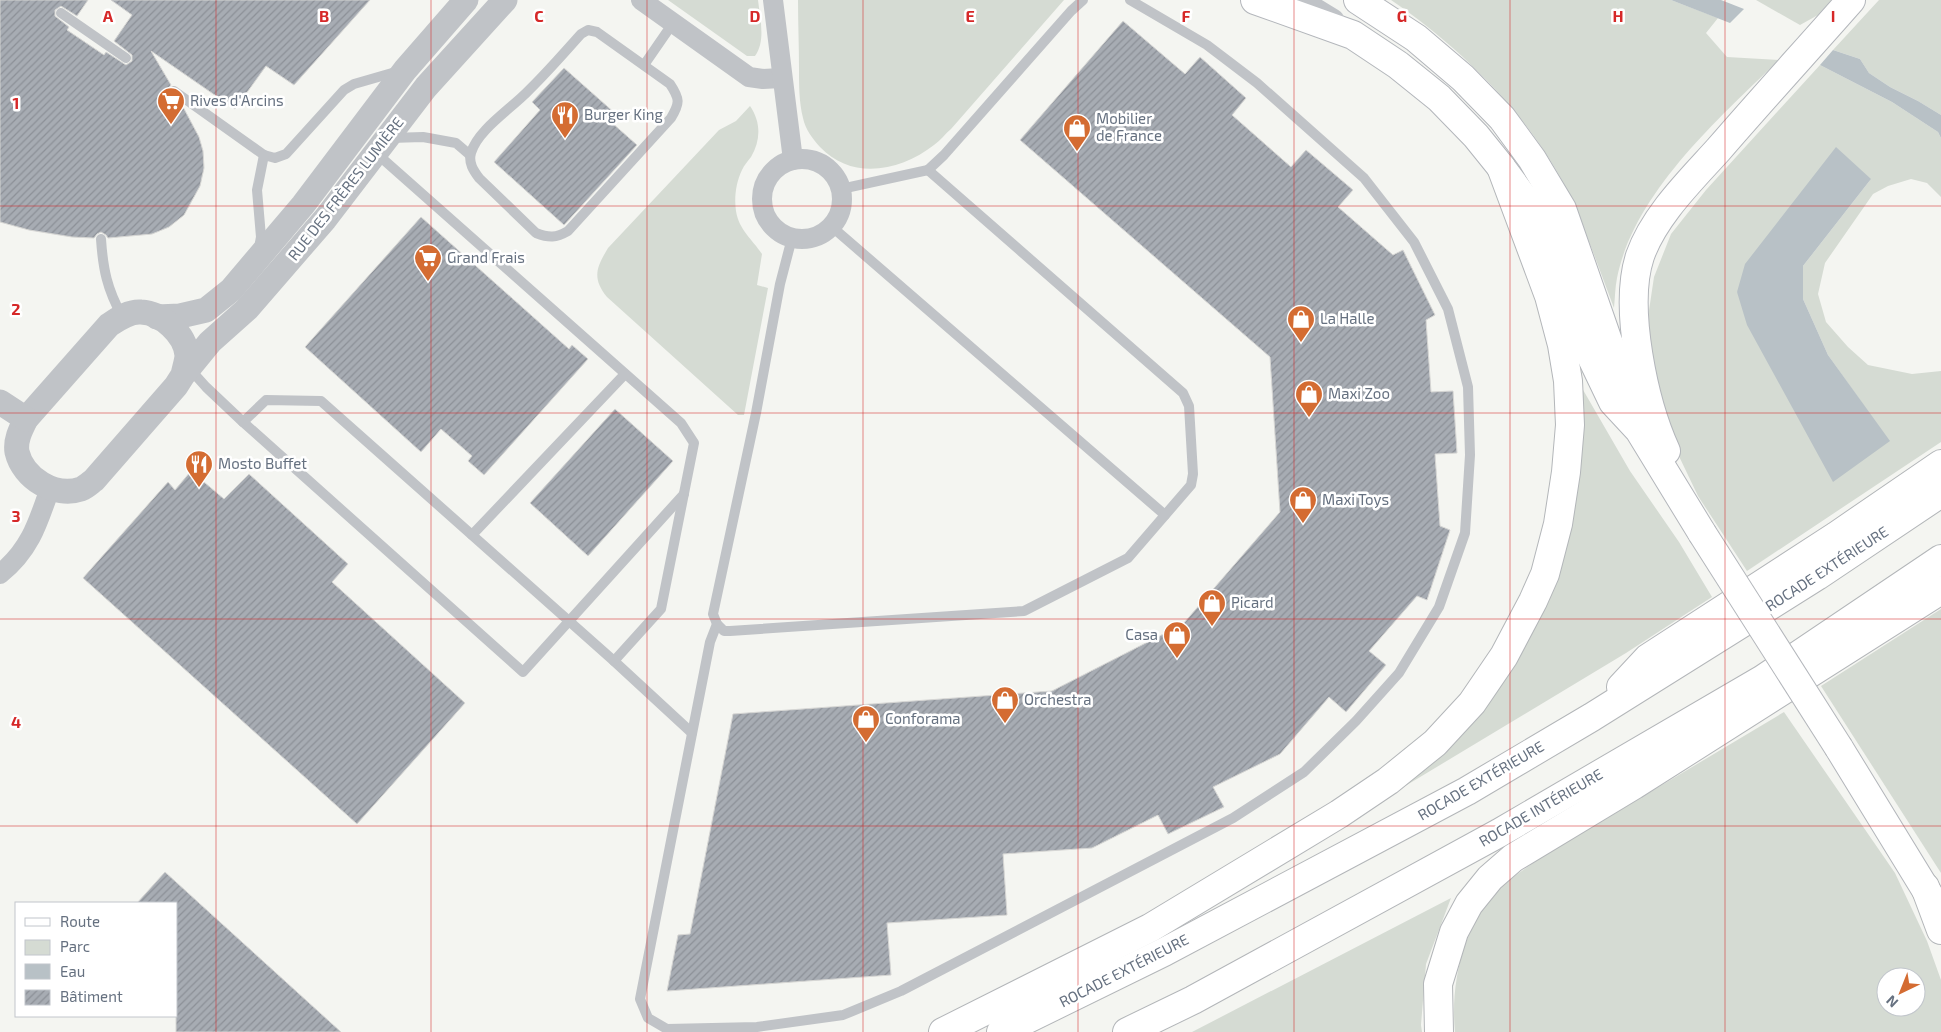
<svg xmlns="http://www.w3.org/2000/svg" width="1941" height="1032" font-family="'Exo 2',sans-serif">
<defs>
<pattern id="building-hatch" width="6" height="6" patternUnits="userSpaceOnUse" patternTransform="scale(1.25)"><rect width="6" height="6" fill="#a7acb3"/><path d="M-1 1l2-2M0 6l6-6M5 7l2-2" fill="none" stroke="#8c9097"/></pattern>
</defs>
<rect width="100%" height="100%" fill="#f4f5f1"/>
<!-- green -->
<g fill="#d5dbd3" fill-rule="evenodd">
<path d="M668 0H758C760 18 766 41 755 56H747Z"/>
<path d="M798 0H1064L951 129C945 134 940 141 934 145 901 171 852 181 820 147 813 139 805 129 803 118 799 102 799 85 799 69 799 46 798 23 798 0Z"/>
<path d="M1391 0H1671L1718 18 1706 33 1727 57 1779 60C1719 118 1634 193 1617 278 1615 288 1615 298 1614 308 1600 271 1587 234 1571 198 1534 120 1462 48 1391 0Z"/>
<polygon points="1756,0 1832,0 1818,15 1800,25"/>
<polygon points="1879,0 1941,0 1941,115 1918,101 1890,87 1869,73 1860,59 1833,50"/>
<path d="M1820 65 1892 102 1938 132 1941 138V197L1927 183 1911 179 1888 186 1873 194 1825 263 1818 294 1826 322 1848 347 1868 365 1912 374 1941 371V442L1747 571 1698 496 1676 450 1653 371 1648 317 1654 277 1671 234 1706 190ZM1871 179 1803 266V299L1828 355 1889 441 1737 292Z"/>
<path d="M750 106C761 122 761 140 751 157 748 161 744 165 742 170 736 182 734 198 736 211 739 230 752 239 762 254L757 285 768 288 744 415H738L607 297C592 278 596 268 608 248L719 130 736 121Z"/>
<polygon points="1575,376 1630,471 1679,542 1712,597 1626,653 1367,809 1521,643"/>
<polygon points="1941,609 1941,873 1821,686"/>
<path d="M1784 712 1895 873 1927 941 1941 980V1032H1455C1450 983 1464 920 1502 886 1514 876 1528 867 1540 858ZM1886 977H1916V1007H1886Z"/>
<polygon points="1451,898 1426,964 1421,1025 1422,1032 1192,1032"/>
</g>
<!-- water -->
<g fill="#b8c1c6">
<polygon points="1671,0 1721,0 1744,9 1730,23"/>
<polygon points="1833,50 1860,59 1869,73 1890,87 1918,101 1941,115 1941,138 1938,132 1892,102 1820,65"/>
<polygon points="1836,147 1871,179 1803,266 1803,299 1828,355 1890,441 1833,482 1747,325 1737,292 1745,264"/>
</g>
<!-- building -->
<g fill="url(#building-hatch)" stroke="#d6d6d4">
<polygon points="0,0 88,0 77,16 61,6 55,10 55,16 69,27 67,30 104,55 106,52 126,65 132,61 132,55 114,41 132,15 111,0 370,0 294,85 266,66 235,109 151,51 171,85 167,90 168,94 182,105 199,137 203,151 204,168 200,186 184,215 169,227 152,234 108,238 106,235 101,232 97,234 94,238 72,237 29,230 0,222"/>
<polygon points="1123,21 1185,74 1200,57 1246,98 1232,115 1291,167 1306,150 1353,190 1338,207 1393,255 1403,250 1435,315 1426,320 1431,392 1453,391 1457,453 1435,454 1440,526 1450,530 1427,600 1417,596 1369,651 1386,665 1346,712 1329,697 1280,754 1213,787 1224,807 1168,834 1158,815 1092,848 1003,854 1007,915 887,923 891,975 667,991 678,935 690,934 733,714 1052,691 1183,624 1280,512 1270,357 1020,140"/>
<polygon points="564,68 617,115 611,122 637,145 564,225 494,162 540,110 532,102"/>
<polygon points="421,217 569,349 572,345 588,359 484,475 468,461 472,456 441,429 421,452 305,347"/>
<polygon points="615,409 673,461 588,556 530,503"/>
<polygon points="191,471 224,499 249,474 348,564 332,582 465,703 357,824 83,578 168,482 175,490"/>
<polygon points="165,872 199,903 341,1032 176,1032 176,903 137,903"/>
</g>
<g fill="none" stroke-linecap="round" stroke-linejoin="round">
<!-- secondary casing -->
<g stroke="#b3b6bb" stroke-width="30">
<g id="secondary">
<polyline points="1255,0 1353,35 1398,65 1439,98 1476,136 1501,167 1540,220 1569,292 1589,352 1613,402 1639,430 1702,533"/>
<polyline points="1358,0 1416,38 1463,78 1502,118 1532,159 1562,209 1608,341 1629,392 1636,416"/>
<path d="M1666 451C1644 403 1623 307 1640 256 1654 216 1690 181 1718 150 1762 99 1807 50 1851 0"/>
<polyline points="1839,748 1937,908"/>
</g>
</g>
<!-- motorway casing -->
<g stroke="#b3b6b9" stroke-width="30">
<g id="motorway">
<polyline points="1621,687 1648,658 1836,536 1941,464"/>
<polyline points="1925,887 1941,930"/>
<polyline points="943,1032 1150,928 1339,814 1388,781 1435,743 1472,703 1504,656 1533,601 1545,574 1558,524 1566,472 1570,425 1568,381 1562,345 1549,296 1501,167"/>
<polyline points="1001,1032 1164,952 1467,791 1592,717 1817,576 1941,493"/>
<polyline points="1127,1032 1193,1000 1499,833 1763,679 1941,559"/>
<polyline points="1439,1032 1438,984 1454,932 1469,904 1490,878 1513,858 1634,785 1941,590"/>
</g>
</g>
<!-- service -->
<g stroke="#c0c3c7" stroke-width="10">
<polyline points="61,13 126,58"/>
<path d="M588 30 597 32 670 84C680 99 680 103 671 118L568 231C556 238 549 238 536 233L479 178C474 171 468 163 471 153 477 131 509 110 525 94 545 75 563 54 581 34Z"/>
<polyline points="644,65 673,23"/>
<polyline points="174,91 264,155 275,158 286,154 344,90 354,84 399,71"/>
<polyline points="390,138 423,137 456,143 470,155"/>
<polyline points="376,153 681,423 694,443 661,609 614,661 692,733"/>
<polyline points="928,170 944,155 1071,11 1083,0"/>
<polyline points="831,226 1165,515"/>
<polyline points="792,238 780,284 756,413 713,614 717,624 724,631 730,631 1024,611 1128,558 1191,485 1193,474 1189,406 1183,393 928,170 841,189"/>
<path d="M101 239C103 269 107 289 122 316"/>
<polyline points="259,248 261,237 257,190 264,155"/>
<polyline points="189,368 206,387 243,422 266,400 321,401 614,661"/>
<polyline points="243,422 523,672 684,494"/>
<polyline points="472,535 625,374"/>
<polyline points="717,624 710,642 640,999 648,1018 667,1029 757,1027 843,1015 901,991 1233,818 1304,772 1356,721 1399,673 1439,607 1465,533 1470,455 1468,387 1448,309 1414,242 1364,178 1257,83 1207,45 1130,0"/>
</g>
<!-- minor -->
<g stroke="#c0c3c7" stroke-width="20">
<polyline points="641,0 749,77 763,79 781,78"/>
<polyline points="773,0 793,160"/>
<circle cx="802" cy="199" r="40"/>
<path d="M0 574C30 550 38 523 50 488"/>
</g>
<!-- tertiary -->
<g stroke="#c0c3c7" stroke-width="25">
<polyline points="1298,0 1332,21"/>
<polyline points="157,317 180,316 206,310 231,290 303,205 405,70 466,0"/>
<path d="M183 375C184 369 187 361 187 355 185 334 162 313 141 312 129 311 118 319 109 325L26 419C21 429 15 440 17 452 23 478 55 498 81 489 86 487 90 483 94 480L176 386 183 375 210 342 247 309 325 219 426 87 505 0"/>
<polyline points="0,402 26,419"/>
</g>
<!-- secondary -->
<use href="#secondary" stroke="#fff" stroke-width="28"/>
<!-- motorway -->
<use href="#motorway" stroke="#fff" stroke-width="28"/>
<!-- secondary-bridge casing -->
<g stroke="#b3b6bb" stroke-width="30" stroke-linecap="butt">
<polyline id="secondary-bridge" points="1702,533 1839,748"/>
</g>
<!-- secondary-bridge -->
<use href="#secondary-bridge" stroke="#fff" stroke-width="28"/>
</g>
<!-- grid -->
<path fill="none" stroke="#d62828" stroke-width="1" stroke-opacity="0.55" d="M216 0V1032M431 0V1032M647 0V1032M863 0V1032M1078 0V1032M1294 0V1032M1510 0V1032M1725 0V1032M0 206H1941M0 413H1941M0 619H1941M0 826H1941"/>
<!-- icons -->
<defs>
<g id="supermarket-pin" transform="scale(1.4375)"><path d="M0 17L-7.5 6A9.5 9.5 0 1 1 7.5 6Z" fill="#d46c32" stroke="#fff"/><path d="M-6-5.5h2.5l.6 2H6L4.5 2H-2.5L-4.4-4H-6ZM-1.5 3.2a1.3 1.3 0 1 0 .1 0ZM3 3.2a1.3 1.3 0 1 0 .1 0Z" fill="#fff"/></g>
<g id="restaurant-pin" transform="scale(1.4375)"><path d="M0 17L-7.5 6A9.5 9.5 0 1 1 7.5 6Z" fill="#d46c32" stroke="#fff"/><path d="M-5-6h1v4h1v-4h1v4h1v-4h1v5L-1.5 .5V6h-2V.5L-5-1ZM5-6V6H3V1.5H1.5Q1.5-4 5-6Z" fill="#fff"/></g>
<g id="shop-pin" transform="scale(1.4375)"><path d="M0 17L-7.5 6A9.5 9.5 0 1 1 7.5 6Z" fill="#d46c32" stroke="#fff"/><path d="M-5-2.5h2.3a2.7 3.5 0 0 1 5.4 0H5L5.5 6h-11ZM-1.5-2.5h3a1.5 2.3 0 0 0-3 0Z" fill="#fff"/></g>
</defs>
<g fill-rule="evenodd">
<use href="#supermarket-pin" x="171" y="101"/>
<use href="#restaurant-pin" x="565" y="115"/>
<use href="#shop-pin" x="1077" y="128"/>
<use href="#supermarket-pin" x="428" y="258"/>
<use href="#shop-pin" x="1301" y="319"/>
<use href="#shop-pin" x="1309" y="394"/>
<use href="#restaurant-pin" x="199" y="464"/>
<use href="#shop-pin" x="1303" y="500"/>
<use href="#shop-pin" x="1212" y="603"/>
<use href="#shop-pin" x="1177" y="635"/>
<use href="#shop-pin" x="1005" y="700"/>
<use href="#shop-pin" x="866" y="719"/>
</g>
<g text-anchor="middle" stroke-width="5" stroke-linejoin="round" paint-order="stroke">
<!-- poi labels -->
<g font-size="15" fill="#667180" stroke="#fff" text-anchor="start">
<text x="190" y="106">Rives d'Arcins</text>
<text x="584" y="120">Burger King</text>
<text x="1096" y="124">Mobilier<tspan x="1096" dy="17">de France</tspan></text>
<text x="447" y="263">Grand Frais</text>
<text x="1320" y="324">La Halle</text>
<text x="1328" y="399">Maxi Zoo</text>
<text x="218" y="469">Mosto Buffet</text>
<text x="1322" y="505">Maxi Toys</text>
<text x="1231" y="608">Picard</text>
<text x="1158" y="640" text-anchor="end">Casa</text>
<text x="1024" y="705">Orchestra</text>
<text x="885" y="724">Conforama</text>
</g>
<!-- street labels -->
<g font-size="15" fill="#667180" stroke="#fff">
<text transform="translate(346 189) rotate(-52)" y="5">RUE DES FRÈRES LUMIÈRE</text>
<text transform="translate(1827 569) rotate(-33)" y="5">ROCADE EXTÉRIEURE</text>
<text transform="translate(1481 781) rotate(-30)" y="5">ROCADE EXTÉRIEURE</text>
<text transform="translate(1541 808) rotate(-30)" y="5">ROCADE INTÉRIEURE</text>
<text transform="translate(1124 971) rotate(-27)" y="5">ROCADE EXTÉRIEURE</text>
</g>
</g>
<g font-size="16" text-anchor="middle" font-weight="bold" fill="#d62828" stroke="#fff" stroke-width="5" stroke-linejoin="round" paint-order="stroke">
<text x="108" y="22">A</text>
<text x="324" y="22">B</text>
<text x="539" y="22">C</text>
<text x="755" y="22">D</text>
<text x="970" y="22">E</text>
<text x="1186" y="22">F</text>
<text x="1402" y="22">G</text>
<text x="1618" y="22">H</text>
<text x="1833" y="22">I</text>
<text x="16" y="109">1</text>
<text x="16" y="315">2</text>
<text x="16" y="522">3</text>
<text x="16" y="728">4</text>
</g>
<!-- legend -->
<rect x="15" y="902" width="162" height="115" fill="#ffffff" stroke="#c2c6cc"/>
<rect x="25" y="918" width="25" height="8" fill="#ffffff" stroke="#c2c6cc"/>
<text x="60" y="927" font-size="15" fill="#667180">Route</text>
<rect x="25" y="940" width="25" height="15" fill="#d5dbd3" stroke="#c2c6cc"/>
<text x="60" y="952" font-size="15" fill="#667180">Parc</text>
<rect x="25" y="964" width="25" height="15" fill="#b8c1c6" stroke="#c2c6cc"/>
<text x="60" y="977" font-size="15" fill="#667180">Eau</text>
<rect x="25" y="990" width="25" height="15" fill="url(#building-hatch)" stroke="#c2c6cc"/>
<text x="60" y="1002" font-size="15" fill="#667180">Bâtiment</text>
<!-- north arrow -->
<g transform="translate(1901 992) rotate(223)"><circle r="24" fill="#ffffff" stroke="#c2c6cc"/>
<path d="M0-4L9 19L0 12L-9 19Z" fill="#d46c32"/>
<text y="-8" font-size="14" font-weight="bold" text-anchor="middle" fill="#667180">N</text>
</g>
</svg>
